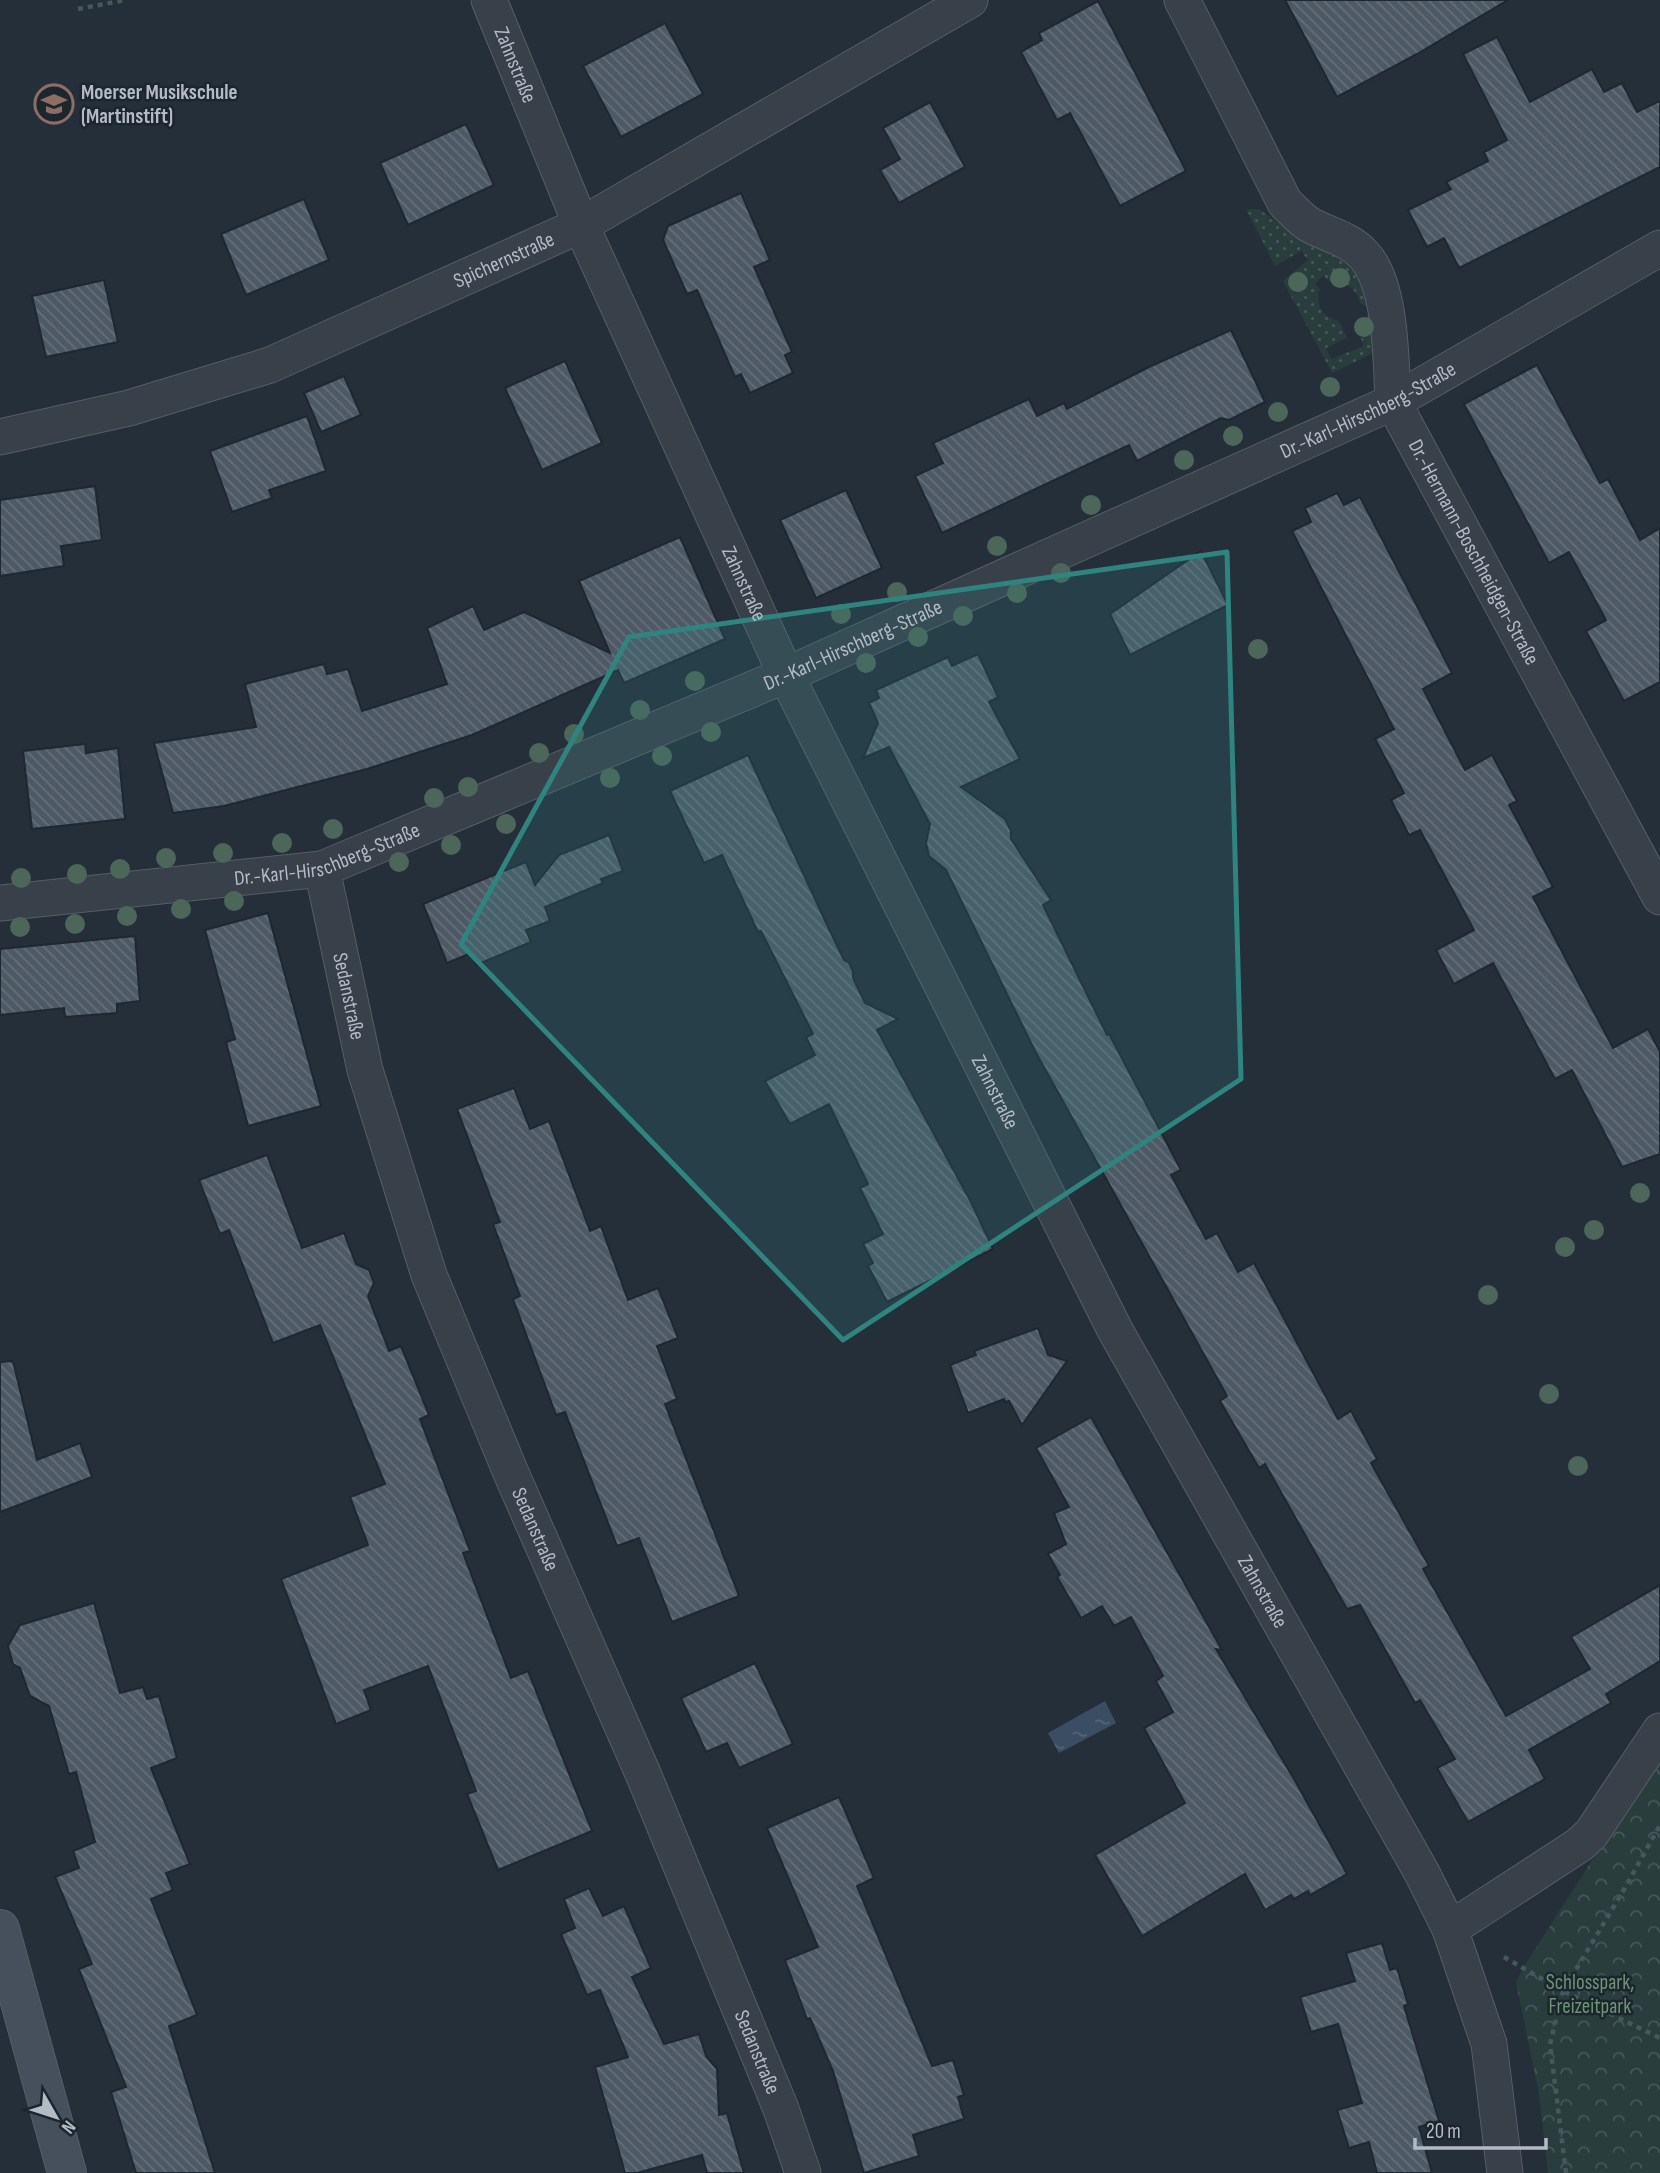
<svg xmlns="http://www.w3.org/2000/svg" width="1660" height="2173" font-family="'Sofia Sans Condensed',sans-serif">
<defs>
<pattern id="grass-dots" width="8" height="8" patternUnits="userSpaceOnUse" patternTransform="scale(1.75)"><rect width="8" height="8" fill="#293d3d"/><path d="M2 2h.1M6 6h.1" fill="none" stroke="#465758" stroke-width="1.8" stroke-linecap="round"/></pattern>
<pattern id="park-crowns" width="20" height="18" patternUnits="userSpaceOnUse" patternTransform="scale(1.75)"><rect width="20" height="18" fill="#293d3d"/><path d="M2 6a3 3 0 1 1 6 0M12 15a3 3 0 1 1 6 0" fill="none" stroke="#465758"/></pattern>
<pattern id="water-ripples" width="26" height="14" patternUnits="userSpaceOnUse" patternTransform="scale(1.75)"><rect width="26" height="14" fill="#3b4d62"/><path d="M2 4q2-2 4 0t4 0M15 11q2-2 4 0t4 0" fill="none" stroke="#556577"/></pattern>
<pattern id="building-back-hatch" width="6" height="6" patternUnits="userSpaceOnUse" patternTransform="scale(1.75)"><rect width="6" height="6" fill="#4d5965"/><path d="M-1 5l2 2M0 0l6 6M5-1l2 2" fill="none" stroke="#646f7a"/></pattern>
</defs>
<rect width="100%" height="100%" fill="#242f3a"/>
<!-- grass -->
<path fill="url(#grass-dots)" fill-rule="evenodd" d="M1246 209H1259L1298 237 1344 260 1354 270 1372 304 1374 348 1371 354 1332 373 1283 281 1308 260 1301 251 1275 266ZM1323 276 1329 281C1345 280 1357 289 1361 304L1370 308 1367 317 1356 326 1364 346 1331 359 1326 348 1347 338 1339 321C1323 318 1314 304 1320 289L1315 284Z"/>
<!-- park -->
<polygon fill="url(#park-crowns)" points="1660,1754 1660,2173 1548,2173 1539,2094 1516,1982 1523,1968"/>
<!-- water -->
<polygon fill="url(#water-ripples)" points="1105,1701 1116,1723 1059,1753 1048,1733"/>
<!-- building -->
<g fill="url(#building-back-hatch)" stroke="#1f2731" stroke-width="2">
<polygon points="1285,0 1508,0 1417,54 1337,97"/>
<polygon points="1098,1 1186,171 1120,206 1070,113 1057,120 1021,52 1042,40 1039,33"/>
<polygon points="665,23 703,94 621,137 583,66"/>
<polygon points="1497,37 1530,102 1592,69 1604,92 1622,83 1637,112 1660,101 1660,167 1459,268 1444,238 1427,247 1408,210 1451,189 1446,182 1488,161 1484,152 1507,140 1463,54"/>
<polygon points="930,102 965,167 899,203 880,170 900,159 883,128"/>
<polygon points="466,124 494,185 408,225 380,163"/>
<polygon points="741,193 770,260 754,267 792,352 785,355 793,373 750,393 741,374 735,377 697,290 687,294 663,240 668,226"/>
<polygon points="304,199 329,260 246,295 221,234"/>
<polygon points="104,280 118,342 46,357 32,296"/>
<polygon points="1231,330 1265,402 1229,420 1221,418 1137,461 1129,445 942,533 915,476 943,463 933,443 1029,399 1037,416 1064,403 1067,409 1149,367"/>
<polygon points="565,361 602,443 542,470 505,388"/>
<polygon points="1537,365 1600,483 1608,479 1640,540 1660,528 1660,682 1624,701 1586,631 1606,620 1569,552 1549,563 1464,404"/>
<polygon points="344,376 361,415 321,432 304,393"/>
<polygon points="307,416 326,471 269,490 272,498 232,512 210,451"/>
<polygon points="95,486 102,540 61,546 64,566 0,576 0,500"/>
<polygon points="846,490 882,568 816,598 780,520"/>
<polygon points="1337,493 1344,505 1360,497 1452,673 1423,689 1465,770 1492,755 1517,801 1509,805 1553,887 1533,897 1613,1048 1648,1029 1660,1052 1660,1154 1622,1167 1572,1070 1555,1079 1493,963 1454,984 1436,950 1474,930 1420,830 1409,835 1391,800 1404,793 1375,739 1394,729 1292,531 1311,522 1305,508"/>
<polygon points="680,537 725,639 624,683 618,670 472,735 367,769 224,806 173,813 154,743 256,727 245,684 324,664 327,674 348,669 362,711 447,684 427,628 473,606 484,630 524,612 610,653 579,581"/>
<polygon points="1201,551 1228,605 1130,655 1110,614"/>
<polygon points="978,654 998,697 989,702 1020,759 961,787 1005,819 1011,831 1011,839 1051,900 1043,905 1107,1035 1109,1034 1181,1170 1171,1175 1206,1239 1217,1233 1238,1272 1254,1263 1338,1419 1351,1411 1377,1459 1371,1463 1429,1566 1423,1569 1506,1716 1590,1669 1571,1637 1660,1585 1660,1661 1606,1694 1611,1703 1529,1750 1545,1779 1468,1822 1437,1768 1455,1759 1420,1700 1415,1703 1360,1605 1347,1609 1265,1464 1259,1468 1220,1401 1227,1396 1035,1051 946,870 929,856 926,843 930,824 889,747 863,758 878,723 869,703 879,698 876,690 948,657 952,666"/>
<polygon points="85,744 86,753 118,748 125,819 32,829 23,751"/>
<polygon points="748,755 829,929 844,960 849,963 853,971 853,978 865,1003 898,1019 877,1030 971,1202 993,1249 887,1302 868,1266 873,1263 863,1244 883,1234 860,1188 868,1184 829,1104 790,1124 765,1081 815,1055 806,1037 813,1034 761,931 758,932 722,855 704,863 670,791"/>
<polygon points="609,835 623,871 601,879 603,883 545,907 550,921 526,930 531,942 476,965 471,953 447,963 423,904 526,862 535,885 559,855"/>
<polygon points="268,913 321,1106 248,1126 226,1042 235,1039 205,930"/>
<polygon points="135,936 140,1001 117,1004 117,1013 65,1017 64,1008 0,1015 0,949"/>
<polygon points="514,1088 530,1129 549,1121 590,1231 601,1226 628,1300 658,1288 678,1338 657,1346 677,1399 665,1404 739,1596 672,1622 639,1538 617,1546 565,1412 556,1415 513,1299 520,1296 493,1224 500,1222 457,1109"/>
<polygon points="267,1155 302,1248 344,1233 356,1264 369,1270 374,1283 368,1296 389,1351 401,1346 429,1415 420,1419 470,1551 463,1553 511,1678 528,1671 592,1831 498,1870 467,1794 476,1791 428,1666 364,1690 371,1710 336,1724 281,1579 368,1545 350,1497 385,1484 320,1325 273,1343 229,1230 220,1234 199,1180"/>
<polygon points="1038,1328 1048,1355 1067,1361 1022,1425 1009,1401 1005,1402 1004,1399 968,1413 950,1365 976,1355 974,1351"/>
<polygon points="13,1361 37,1460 80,1443 92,1477 0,1512 0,1362"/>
<polygon points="1091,1417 1222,1650 1216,1649 1294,1779 1347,1874 1310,1895 1308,1891 1294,1899 1291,1895 1265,1910 1245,1874 1142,1936 1095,1855 1185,1803 1144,1728 1173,1712 1156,1681 1163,1676 1131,1617 1114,1626 1102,1606 1081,1618 1057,1577 1060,1575 1048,1554 1066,1544 1054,1513 1069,1507 1036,1448"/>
<polygon points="94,1603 120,1693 143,1687 147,1699 159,1696 177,1758 151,1768 190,1864 166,1873 173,1890 151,1899 197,2015 169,2026 215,2173 136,2173 111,2092 126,2087 79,1969 92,1964 55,1877 79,1868 73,1851 95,1842 76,1772 69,1774 49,1706 30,1696 20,1668 13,1664 8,1646 20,1625"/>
<polygon points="755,1663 793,1744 739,1768 727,1743 706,1752 681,1698"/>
<polygon points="839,1797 874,1878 857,1886 932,2066 953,2060 964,2095 958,2097 964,2119 913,2135 919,2156 864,2173 833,2071 810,2018 807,2019 785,1960 818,1947 767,1828"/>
<polygon points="589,1888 603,1916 624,1906 651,1968 632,1977 664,2044 699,2034 706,2056 717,2069 719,2115 727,2113 744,2173 707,2173 702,2155 637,2173 625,2173 595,2067 628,2057 600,1990 587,1995 561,1934 575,1928 564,1899"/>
<polygon points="1382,1943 1390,1970 1397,1968 1408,2004 1404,2006 1439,2121 1419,2127 1432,2173 1377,2173 1369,2142 1349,2148 1337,2110 1362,2103 1338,2024 1311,2032 1300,1997 1355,1981 1346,1953"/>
</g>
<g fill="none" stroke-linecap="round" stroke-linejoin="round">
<!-- street casing -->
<g stroke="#565e68" stroke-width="37">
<g id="street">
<path id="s1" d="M489 0 581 225 786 675 1115 1330 1422 1873 1450 1929 1489 2044 1505 2173"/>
<path id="s2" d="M1182 0 1285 203C1293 210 1301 220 1310 225 1327 234 1349 239 1363 254 1392 284 1391 362 1393 402L1660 897"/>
<path id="s3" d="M0 437 129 408 270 365 581 225 970 0"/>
<path id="s4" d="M322 869 365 1070 429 1275 511 1473 644 1776 781 2109 803 2173"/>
<path id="s5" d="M0 903 322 869 786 675 1393 402 1660 248"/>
<polyline points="1450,1929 1579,1845 1591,1834 1660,1731"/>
</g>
</g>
<!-- secondary casing -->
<g stroke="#565e68" stroke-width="40">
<polyline id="secondary" points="0,1929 67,2173"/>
</g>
<!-- path -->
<g stroke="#46585a" stroke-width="4.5" stroke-dasharray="5 5" stroke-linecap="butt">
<polyline points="78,9 125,0"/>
<polyline points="1504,1957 1563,1991 1660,2038"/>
<polyline points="1566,2173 1550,2044 1563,1991 1622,1893 1660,1825"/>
</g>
<!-- street -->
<use href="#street" stroke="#38404a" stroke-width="35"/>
<!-- secondary -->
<use href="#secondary" stroke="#46505d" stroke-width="38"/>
</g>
<!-- trees -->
<g fill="#4c6759">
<circle cx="1340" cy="278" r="10"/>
<circle cx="1298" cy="282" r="10"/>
<circle cx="1364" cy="327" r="10"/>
<circle cx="1330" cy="387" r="10"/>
<circle cx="1278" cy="412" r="10"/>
<circle cx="1233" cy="436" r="10"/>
<circle cx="1184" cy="460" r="10"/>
<circle cx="1091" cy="505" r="10"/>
<circle cx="997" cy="546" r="10"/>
<circle cx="1061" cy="573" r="10"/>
<circle cx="897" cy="592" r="10"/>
<circle cx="1017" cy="593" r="10"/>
<circle cx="841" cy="614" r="10"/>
<circle cx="963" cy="616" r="10"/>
<circle cx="918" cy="637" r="10"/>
<circle cx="1258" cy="649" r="10"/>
<circle cx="866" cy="663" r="10"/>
<circle cx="695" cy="681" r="10"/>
<circle cx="640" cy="710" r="10"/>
<circle cx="711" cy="732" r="10"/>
<circle cx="574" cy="734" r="10"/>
<circle cx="539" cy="753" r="10"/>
<circle cx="662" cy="756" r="10"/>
<circle cx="610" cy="778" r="10"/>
<circle cx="468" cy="787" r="10"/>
<circle cx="434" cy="798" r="10"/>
<circle cx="506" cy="824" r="10"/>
<circle cx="333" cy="829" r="10"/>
<circle cx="282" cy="843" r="10"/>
<circle cx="451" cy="845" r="10"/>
<circle cx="223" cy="853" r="10"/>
<circle cx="166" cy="858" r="10"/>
<circle cx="399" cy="862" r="10"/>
<circle cx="120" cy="869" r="10"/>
<circle cx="77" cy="874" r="10"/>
<circle cx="21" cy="878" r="10"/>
<circle cx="234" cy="901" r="10"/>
<circle cx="181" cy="909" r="10"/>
<circle cx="127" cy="916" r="10"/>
<circle cx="75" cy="924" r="10"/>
<circle cx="20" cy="927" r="10"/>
<circle cx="1640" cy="1193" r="10"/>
<circle cx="1594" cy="1230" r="10"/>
<circle cx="1565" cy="1247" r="10"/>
<circle cx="1488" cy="1295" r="10"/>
<circle cx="1549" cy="1394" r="10"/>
<circle cx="1578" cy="1466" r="10"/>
</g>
<!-- marked area -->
<path fill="#308480" fill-opacity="0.2" stroke="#308480" stroke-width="5" stroke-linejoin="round" d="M1227 552 1241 1079 843 1340 461 944 629 637Z"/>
<!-- icons -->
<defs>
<g id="school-ring" transform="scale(2.0125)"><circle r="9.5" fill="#1d252f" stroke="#8d6e63" stroke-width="1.5"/><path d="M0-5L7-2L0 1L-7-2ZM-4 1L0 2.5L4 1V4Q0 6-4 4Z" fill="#8d6e63"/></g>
</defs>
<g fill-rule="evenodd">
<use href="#school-ring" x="54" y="104"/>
</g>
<g text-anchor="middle" stroke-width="5" stroke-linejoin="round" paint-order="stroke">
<!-- street labels -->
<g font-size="21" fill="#b3bbc6" stroke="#1d252f">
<text dy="7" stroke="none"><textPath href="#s1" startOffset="70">Zahnstraße</textPath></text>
<text dy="7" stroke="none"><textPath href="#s3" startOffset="536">Spichernstraße</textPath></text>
<text dy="7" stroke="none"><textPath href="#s5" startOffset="1466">Dr.-Karl-Hirschberg-Straße</textPath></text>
<text dy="7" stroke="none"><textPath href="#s2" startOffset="646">Dr.-Hermann-Boschheidgen-Straße</textPath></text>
<text dy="7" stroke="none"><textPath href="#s1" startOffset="637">Zahnstraße</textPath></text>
<text dy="7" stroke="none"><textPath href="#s5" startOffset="900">Dr.-Karl-Hirschberg-Straße</textPath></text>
<text dy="7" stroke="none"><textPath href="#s5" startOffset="332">Dr.-Karl-Hirschberg-Straße</textPath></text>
<text dy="7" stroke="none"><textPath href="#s4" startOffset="130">Sedanstraße</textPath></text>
<text dy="7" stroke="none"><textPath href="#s1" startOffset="1204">Zahnstraße</textPath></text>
<text dy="7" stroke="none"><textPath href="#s4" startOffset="696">Sedanstraße</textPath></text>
<text dy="7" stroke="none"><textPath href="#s1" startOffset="1771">Zahnstraße</textPath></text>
<text dy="7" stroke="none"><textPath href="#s4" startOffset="1264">Sedanstraße</textPath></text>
</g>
<!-- poi labels -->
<g font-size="21" font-weight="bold" fill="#b3bbc6" stroke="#1d252f" text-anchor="start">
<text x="81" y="99">Moerser Musikschule<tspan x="81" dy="24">(Martinstift)</tspan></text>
</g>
<!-- park labels -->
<g font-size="21" fill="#6c9573" stroke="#1d252f">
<text x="1590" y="1989">Schlosspark,<tspan x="1590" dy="24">Freizeitpark</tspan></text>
</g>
</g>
<!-- north arrow -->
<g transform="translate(56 2117) rotate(129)" stroke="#1d252f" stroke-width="5" paint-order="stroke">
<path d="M0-5L12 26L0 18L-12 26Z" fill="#b3bbc6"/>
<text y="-10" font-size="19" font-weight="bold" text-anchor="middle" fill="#b3bbc6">N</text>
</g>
<!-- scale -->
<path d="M1415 2138v10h131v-10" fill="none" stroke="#b3bbc6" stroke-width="3.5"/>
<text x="1426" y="2138" font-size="21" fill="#b3bbc6" stroke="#1d252f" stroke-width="5" paint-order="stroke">20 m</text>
</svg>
